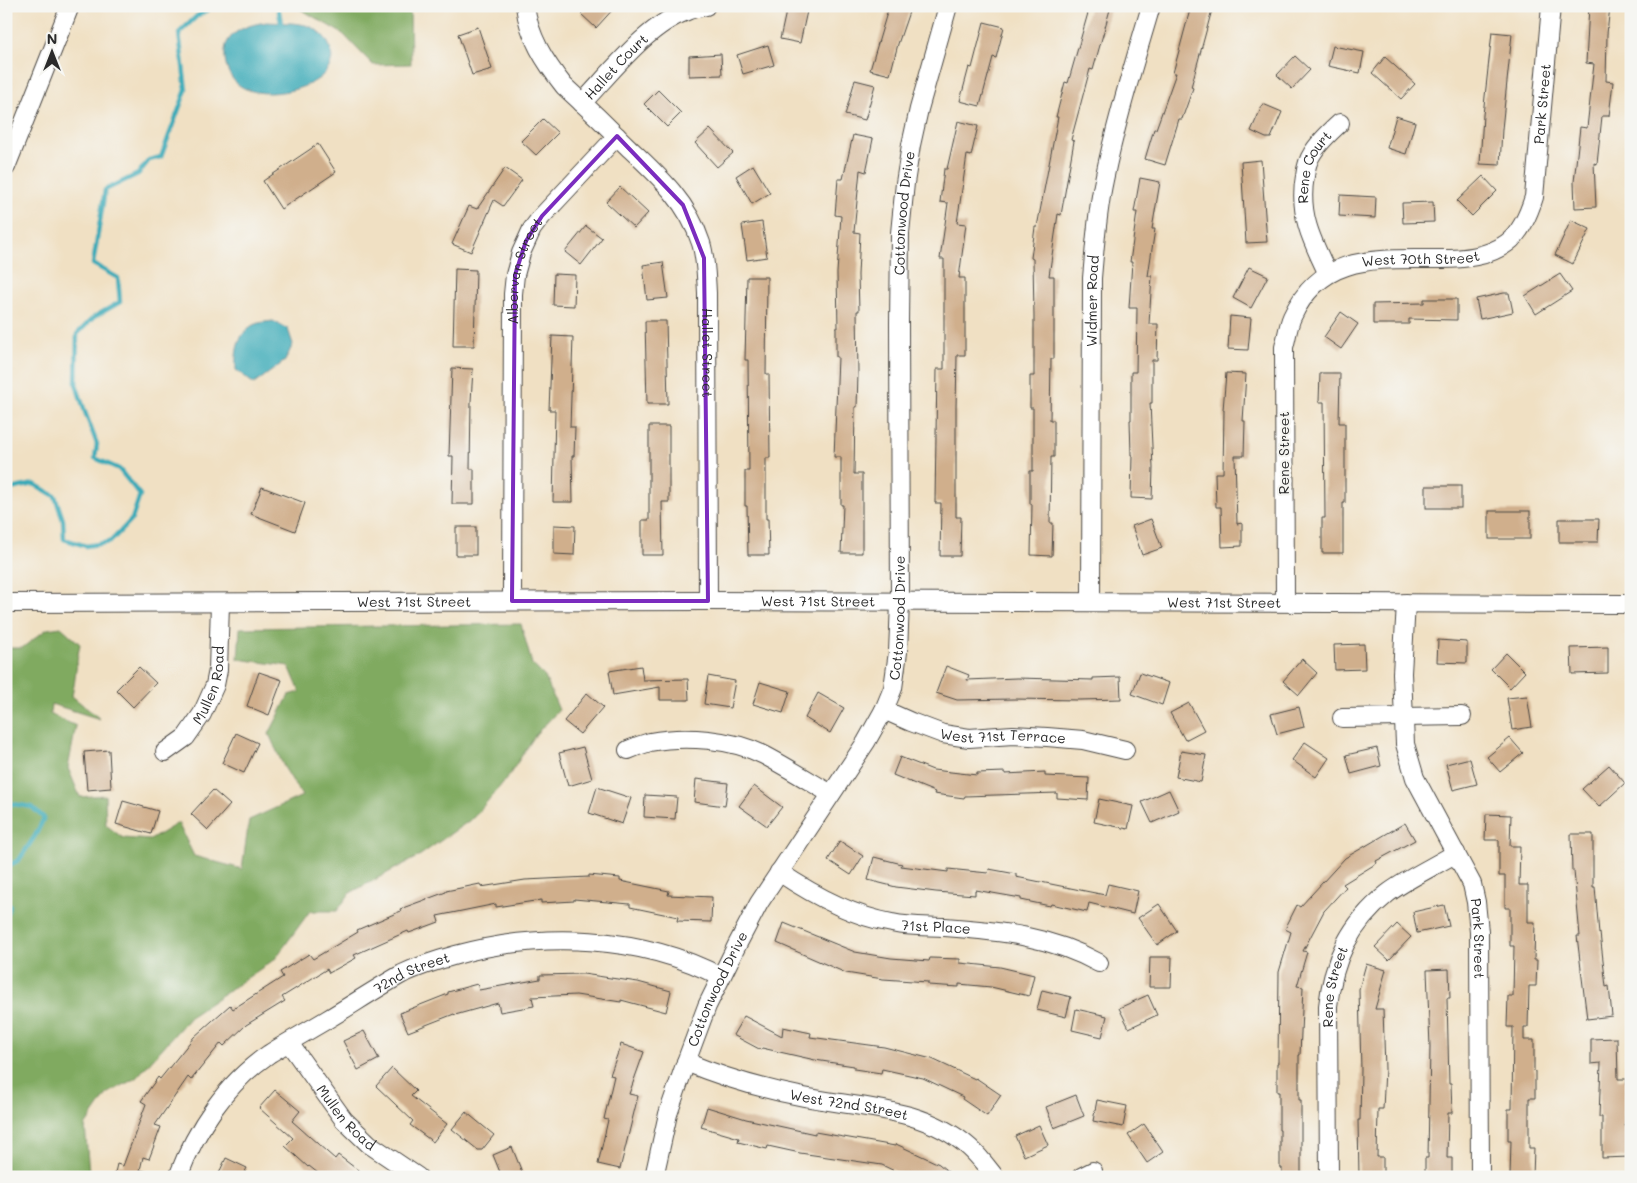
<svg xmlns="http://www.w3.org/2000/svg" width="1637" height="1183" font-family="Mali,sans-serif">
<rect width="100%" height="100%" fill="#f6f6f2"/>
<filter id="ink" filterUnits="userSpaceOnUse"><feTurbulence type="fractalNoise" baseFrequency=".02" numOctaves="2"/><feDisplacementMap in="SourceGraphic" scale="10" xChannelSelector="R" yChannelSelector="G"/><feConvolveMatrix kernelMatrix="1 2 1 2 8 2 1 2 1" color-interpolation-filters="sRGB"/></filter>
<filter id="wash" filterUnits="userSpaceOnUse"><feTurbulence type="fractalNoise" baseFrequency=".0096" numOctaves="4" result="noise"/><feDisplacementMap in="SourceGraphic" scale="20" xChannelSelector="R" yChannelSelector="G"/><feGaussianBlur stdDeviation="1.12" result="paint"/><feColorMatrix in="noise" values="0 0 0 0 0 0 0 0 0 0 0 0 0 0 0 0 0 1.4 0 .05"/><feComposite in="paint" operator="in"/></filter>
<g filter="url(#wash)">
<rect width="100%" height="100%" fill="#f0e0c3"/>
<!-- forest -->
<g fill="#80aa60" stroke="#566a46">
<polygon points="295,6 410,6 411,64 373,65 343,34"/>
<path d="M521 624 532 664 545 677 559 710 536 734 508 777 473 818 419 856 350 893 337 911H310L275 959 191 1016 136 1078 107 1094 85 1126 89 1172 88 1177H6V648H22L47 629 61 627 80 644C76 662 76 679 72 696L100 719 51 704 50 714 76 726 68 768 80 797 105 795 106 825 123 838 150 840 178 823 194 856 242 869 249 820 302 796 284 767 269 734 289 695 300 692 289 666 238 659 240 628Z"/>
</g>
<!-- water -->
<g fill="#3aaab8" stroke="#326a72">
<path d="M267 22C280 23 297 22 309 26 329 34 341 59 323 75 305 93 248 103 232 78 226 70 223 56 226 45 232 29 252 24 267 22Z"/>
<path d="M273 321 288 329 293 344 285 361 254 384 236 370C235 353 237 334 253 325 258 322 267 322 273 321Z"/>
</g>
<g fill="none" stroke-linecap="round" stroke-linejoin="round">
<!-- stream -->
<g stroke="#3aaab8" stroke-width="4.5">
<polyline points="278,6 281,23"/>
<polyline points="6,490 34,484 55,496 63,520 64,539 86,546 110,542 132,519 140,495 119,469 95,458 97,444 85,412 76,384 77,334 94,317 120,302 118,278 93,264 105,190 138,174 149,160 161,157 186,90 179,33 197,16 214,6"/>
<polyline points="6,800 13,804 32,807 44,818 35,836 19,860 6,867"/>
<polyline points="6,903 10,906 6,916"/>
</g>
</g>
<g id="blocks">
<!-- building -->
<g fill="#d0af8c">
<polygon points="588,6 616,6 596,28 581,14"/>
<polygon points="889,6 911,6 898,44 890,75 870,70"/>
<polygon points="1090,6 1111,6 1093,70 1090,69 1071,140 1074,141 1061,215 1058,214 1049,276 1054,276 1054,359 1051,359 1050,420 1054,420 1054,457 1051,457 1050,523 1053,523 1052,556 1031,555 1032,504 1030,504 1030,471 1033,471 1033,408 1030,408 1030,376 1034,376 1034,316 1033,259 1031,258 1035,227 1037,227 1058,117 1056,117 1065,82 1068,83"/>
<polygon points="1191,6 1213,6 1191,87 1193,88 1182,119 1179,119 1165,165 1145,159 1154,129 1156,129 1176,73 1173,73"/>
<polygon points="1589,6 1610,6 1607,34 1606,81 1613,82 1609,116 1602,116 1597,164 1594,163 1596,207 1575,208 1574,182 1580,127 1587,128 1594,64 1586,63"/>
<polygon points="787,7 807,11 800,43 780,39"/>
<polygon points="984,22 1004,27 996,58 993,57 980,106 960,101 969,67 972,68"/>
<polygon points="478,27 492,69 472,75 458,34"/>
<polygon points="1492,32 1512,34 1502,129 1500,165 1480,164 1483,115"/>
<polygon points="768,45 774,65 743,74 737,55"/>
<polygon points="1333,46 1364,52 1360,73 1328,66"/>
<polygon points="721,54 722,75 689,76 689,56"/>
<polygon points="1295,56 1310,70 1292,89 1277,75"/>
<polygon points="1385,57 1415,84 1401,99 1372,73"/>
<polygon points="855,80 875,85 865,120 845,115"/>
<polygon points="658,90 681,113 667,127 644,104"/>
<polygon points="1263,104 1282,112 1271,138 1266,138 1251,131"/>
<polygon points="1396,116 1415,122 1406,154 1387,148"/>
<polygon points="543,119 558,133 536,155 521,141"/>
<polygon points="958,121 978,126 971,156 967,155 957,223 966,224 959,278 965,278 965,355 957,355 956,407 956,517 961,517 960,556 940,556 941,503 935,503 937,369 944,369 944,259 940,259 948,203 940,202 944,169 947,169"/>
<polygon points="710,129 733,153 717,167 695,143"/>
<polygon points="853,135 873,139 866,172 860,170 854,232 860,233 858,275 859,311 857,311 858,373 857,407 855,407 854,474 862,474 862,553 841,553 843,505 841,505 841,457 834,457 838,357 836,357 836,328 838,328 837,273 841,216 835,215 838,179 843,179"/>
<polygon points="318,144 336,172 281,209 263,181"/>
<polygon points="1261,160 1267,242 1246,243 1241,162"/>
<polygon points="753,165 770,193 752,204 736,176"/>
<polygon points="505,168 522,180 503,206 494,200 471,252 452,244 469,206 477,209"/>
<polygon points="1483,176 1497,191 1472,216 1457,201"/>
<polygon points="1140,178 1160,182 1152,229 1155,229 1148,276 1152,276 1149,324 1158,324 1157,360 1152,360 1152,403 1150,403 1153,468 1152,499 1131,498 1132,455 1131,455 1130,420 1131,420 1131,372 1136,372 1137,308 1129,308 1132,262 1130,262 1137,212 1134,212"/>
<polygon points="620,187 648,213 634,228 606,202"/>
<polygon points="1340,195 1376,197 1375,218 1339,216"/>
<polygon points="1433,202 1434,222 1403,223 1402,203"/>
<polygon points="1571,220 1590,229 1573,264 1555,255"/>
<polygon points="762,222 767,257 747,260 742,225"/>
<polygon points="586,226 602,238 581,265 565,252"/>
<polygon points="663,262 668,298 647,300 643,265"/>
<polygon points="1249,267 1268,276 1251,308 1233,298"/>
<polygon points="455,269 476,270 474,346 453,346"/>
<polygon points="554,274 575,275 574,306 553,305"/>
<polygon points="1560,274 1572,291 1536,314 1525,296"/>
<polygon points="747,277 767,277 766,374 769,374 770,458 766,458 766,519 768,519 769,555 748,555 747,506 745,506 745,471 749,471 748,360 745,360"/>
<polygon points="1504,293 1509,293 1513,312 1480,319 1476,299"/>
<polygon points="1424,299 1457,299 1457,320 1409,319 1409,324 1373,324 1373,304 1424,303"/>
<polygon points="1341,312 1358,324 1341,349 1324,337"/>
<polygon points="1230,316 1251,318 1248,350 1228,349"/>
<polygon points="645,321 666,321 668,404 647,404"/>
<polygon points="552,336 573,337 570,427 575,427 574,456 572,456 573,502 553,502 555,410 549,410"/>
<polygon points="452,368 473,369 471,401 470,469 474,469 474,504 452,504 453,456 449,456"/>
<polygon points="1226,373 1246,374 1243,421 1245,421 1244,456 1235,456 1237,524 1242,523 1242,546 1222,547 1221,507 1216,507 1215,473 1223,473 1224,410 1223,410"/>
<polygon points="1320,373 1340,373 1339,423 1345,423 1345,503 1343,503 1343,553 1322,553 1322,518 1325,518 1324,402 1319,402"/>
<polygon points="649,426 669,426 669,502 662,502 663,555 642,555 642,520 649,520"/>
<rect x="1426" y="486" width="35" height="22"/>
<polygon points="262,487 305,503 295,531 251,514"/>
<rect x="1489" y="511" width="41" height="28"/>
<polygon points="1151,519 1162,548 1142,555 1132,526"/>
<polygon points="1559,519 1599,519 1598,542 1559,542"/>
<polygon points="554,525 575,526 574,555 554,554"/>
<rect x="456" y="527" width="20" height="28"/>
<polygon points="1438,640 1467,642 1467,663 1437,662"/>
<polygon points="1364,644 1365,669 1335,670 1334,645"/>
<polygon points="1608,647 1608,673 1572,674 1571,648"/>
<polygon points="1506,653 1525,672 1510,688 1491,669"/>
<polygon points="1302,659 1317,673 1299,695 1283,681"/>
<polygon points="641,666 643,680 688,679 689,700 660,700 660,687 613,695 609,671"/>
<polygon points="946,666 969,675 967,680 1017,678 1093,680 1093,678 1120,677 1121,699 1079,700 1014,699 957,700 936,693"/>
<polygon points="139,667 156,683 133,707 116,690"/>
<polygon points="259,672 282,680 269,715 247,706"/>
<polygon points="1140,673 1169,683 1162,705 1132,694"/>
<polygon points="708,676 735,681 730,708 704,704"/>
<polygon points="760,682 790,691 783,713 753,704"/>
<polygon points="587,693 603,707 580,734 564,721"/>
<polygon points="818,693 844,708 830,733 805,718"/>
<polygon points="1527,696 1532,727 1512,730 1507,698"/>
<polygon points="1189,703 1204,730 1185,740 1170,713"/>
<polygon points="1299,707 1304,727 1277,734 1271,714"/>
<polygon points="236,733 258,743 244,773 222,763"/>
<polygon points="1510,738 1523,753 1500,772 1487,757"/>
<polygon points="1305,742 1329,758 1316,777 1292,760"/>
<polygon points="583,747 592,779 568,786 559,753"/>
<polygon points="1377,748 1381,766 1351,774 1346,755"/>
<polygon points="109,750 111,788 87,790 84,752"/>
<polygon points="1181,751 1206,755 1201,782 1176,777"/>
<polygon points="900,757 933,770 977,775 977,773 1005,772 1005,774 1045,772 1045,776 1089,778 1088,800 1057,798 1057,793 965,796 964,798 934,794 935,792 893,775"/>
<polygon points="1466,759 1470,759 1477,784 1453,790 1446,764"/>
<polygon points="1609,765 1625,783 1599,807 1582,789"/>
<polygon points="696,779 728,783 725,806 694,802"/>
<polygon points="754,786 782,807 767,826 739,806"/>
<polygon points="597,787 631,798 622,824 589,813"/>
<polygon points="213,790 230,805 208,830 191,814"/>
<polygon points="1169,790 1179,811 1152,823 1142,802"/>
<polygon points="645,795 677,797 675,819 644,817"/>
<polygon points="1099,799 1133,806 1128,829 1094,822"/>
<polygon points="123,801 158,811 151,834 116,824"/>
<polygon points="1486,814 1511,815 1510,846 1520,846 1519,885 1528,885 1528,922 1535,922 1534,960 1537,960 1536,986 1529,986 1528,1027 1524,1027 1524,1040 1534,1040 1534,1071 1535,1071 1535,1098 1529,1098 1529,1148 1534,1148 1533,1177 1510,1177 1511,1141 1508,1141 1508,1109 1512,1109 1513,1027 1507,1027 1508,996 1513,996 1514,946 1510,946 1510,908 1505,908 1505,876 1499,876 1499,840 1485,840"/>
<polygon points="1405,823 1415,840 1376,861 1377,863 1343,884 1346,887 1324,911 1303,951 1307,952 1297,986 1303,987 1300,1055 1299,1055 1299,1100 1301,1100 1301,1177 1282,1177 1282,1168 1280,1168 1280,1130 1279,1130 1279,1092 1277,1092 1277,1063 1278,1063 1279,972 1291,932 1285,929 1297,905 1300,907 1345,858"/>
<polygon points="1571,834 1593,834 1593,887 1595,887 1599,934 1600,933 1606,987 1609,986 1612,1016 1587,1019 1577,936 1580,936 1574,871 1572,871"/>
<polygon points="840,841 863,856 851,875 828,860"/>
<polygon points="874,857 902,864 901,866 948,872 948,869 988,873 989,869 1016,874 1016,877 1105,895 1108,884 1138,891 1133,914 1089,903 1087,912 1051,904 1050,906 1021,900 1021,898 975,890 975,895 936,892 896,887 868,880"/>
<polygon points="589,875 620,878 620,881 669,891 668,895 712,897 711,922 677,921 678,917 630,907 630,904 574,899 574,901 541,903 541,900 496,907 496,904 437,916 439,922 409,933 408,931 354,955 356,958 329,973 327,969 282,997 285,1001 246,1025 224,1046 221,1043 191,1080 188,1077 155,1125 161,1127 149,1159 143,1157 140,1170 152,1173 151,1177 114,1177 117,1164 123,1166 146,1104 141,1101 158,1077 160,1079 194,1037 230,1005 233,1009 283,977 280,972 309,954 313,959 358,932 357,930 401,911 400,909 446,892 446,891 480,884 481,887 525,880 589,877"/>
<polygon points="1159,904 1177,931 1157,945 1138,918"/>
<polygon points="1444,905 1449,926 1417,933 1413,912"/>
<polygon points="784,923 855,952 891,958 929,961 930,958 960,959 960,963 1000,967 1034,975 1029,996 991,987 959,984 959,987 928,985 928,982 883,979 846,973 777,943"/>
<polygon points="1397,924 1411,937 1389,960 1375,947"/>
<polygon points="1150,957 1172,957 1171,987 1149,987"/>
<polygon points="1366,964 1386,970 1375,1009 1383,1009 1385,1069 1383,1109 1378,1109 1377,1157 1383,1157 1383,1177 1359,1177 1358,1120 1360,1120 1361,1070 1359,989"/>
<polygon points="1449,969 1450,998 1447,998 1449,1084 1451,1084 1452,1113 1448,1113 1447,1158 1452,1158 1452,1177 1425,1177 1425,1158 1428,1158 1430,1047 1427,970"/>
<polygon points="583,974 638,982 671,991 666,1012 621,1000 621,1002 576,995 532,997 534,1006 500,1012 498,1003 455,1015 454,1014 408,1032 400,1013 448,994 448,992 477,984 479,990 540,979 540,975"/>
<polygon points="1042,990 1071,997 1066,1017 1037,1010"/>
<polygon points="1148,995 1157,1015 1129,1028 1119,1008"/>
<polygon points="1076,1009 1107,1016 1102,1037 1072,1030"/>
<polygon points="744,1016 782,1036 783,1027 811,1033 810,1037 884,1047 932,1059 975,1079 976,1078 1001,1095 987,1116 962,1099 963,1097 923,1078 882,1069 881,1073 854,1069 854,1066 815,1060 762,1048 761,1050 733,1035"/>
<polygon points="364,1031 379,1059 358,1070 343,1041"/>
<polygon points="1617,1038 1618,1079 1627,1079 1625,1126 1630,1126 1630,1157 1602,1158 1602,1117 1599,1117 1601,1063 1591,1064 1591,1039"/>
<polygon points="621,1044 644,1052 629,1094 638,1096 620,1169 598,1164 608,1120 604,1119 614,1076 610,1075"/>
<polygon points="392,1068 416,1091 411,1096 447,1124 433,1142 410,1125 413,1121 376,1086"/>
<polygon points="275,1090 300,1111 292,1121 335,1159 338,1155 367,1177 323,1177 309,1166 308,1167 285,1146 293,1138 259,1108"/>
<polygon points="1076,1095 1084,1116 1054,1128 1046,1107"/>
<polygon points="1097,1100 1127,1106 1123,1127 1093,1121"/>
<polygon points="707,1107 746,1119 815,1134 815,1132 895,1146 896,1144 939,1164 954,1177 907,1177 882,1165 800,1153 768,1146 767,1149 738,1142 739,1138 701,1127"/>
<polygon points="466,1112 494,1135 482,1150 478,1150 452,1129"/>
<polygon points="1144,1124 1163,1152 1147,1163 1128,1135"/>
<polygon points="1039,1125 1048,1145 1024,1156 1015,1136"/>
<polygon points="512,1147 524,1177 502,1177 493,1155"/>
<polygon points="226,1158 247,1168 242,1177 217,1177"/>
</g>
</g>
</g>
<g filter="url(#ink)">
<use href="#blocks" fill-opacity="0" stroke="#494642" stroke-width="1"/>
<g fill="none" stroke-linecap="round" stroke-linejoin="round">
<!-- minor casing -->
<g stroke="#494642" stroke-width="20">
<g id="minor">
<path id="s1" d="M525 6C529 37 545 62 564 86 586 106 607 126 628 147 658 175 688 202 701 243 706 259 706 276 707 293L708 601"/>
<path id="s2" d="M582 103C611 73 647 25 687 11 693 8 700 8 706 6"/>
<polyline points="6,167 70,6"/>
<path id="s3" d="M1328 274C1312 241 1298 214 1305 176 1306 168 1308 160 1312 154 1319 142 1330 132 1340 123"/>
<path id="s4" d="M512 601 513 294 515 275 521 253 532 229 542 216 617 136"/>
<path id="s5" d="M1091 602 1092 278C1095 245 1097 212 1104 180 1116 121 1134 64 1151 6"/>
<path id="s6" d="M1285 602 1284 347C1287 337 1288 326 1292 317 1322 251 1381 260 1441 259 1464 259 1488 257 1507 243 1521 233 1529 213 1534 197L1551 6"/>
<path id="s7" d="M6 603 708 601 1631 604"/>
<path id="s8" d="M1406 603 1402 673 1405 744 1415 778 1472 884 1476 902 1479 932 1480 1177"/>
<path id="s9" d="M884 710 911 722 943 734 969 738 1013 735 1047 737 1083 740 1125 750"/>
<polyline points="1342,718 1462,716"/>
<path d="M628 750C635 747 643 744 650 742 685 735 732 739 764 755 787 767 809 781 831 794"/>
<path id="s10" d="M165 752 186 737 202 714 215 685 218 670 220 603"/>
<path id="s11" d="M779 872C813 895 852 916 892 923 909 927 928 926 945 927 1000 931 1050 936 1099 963"/>
<path id="s12" d="M289 1043 344 1120 369 1144 418 1177"/>
<path id="s13" d="M686 1062C724 1078 763 1089 804 1097 860 1108 924 1107 970 1148 979 1156 987 1167 995 1177"/>
<path id="s14" d="M178 1177C196 1129 226 1083 269 1054 288 1042 308 1031 328 1019 353 1004 377 988 402 974 419 966 438 960 456 955 541 931 642 935 721 977"/>
<path id="s15" d="M654 1177 668 1114 686 1062 707 1006 737 945 759 903 866 742 884 710 893 688 898 652 900 602 899 324 900 233 905 183 911 145 919 109 948 6"/>
<polyline points="1081,1177 1093,1171"/>
<path id="s16" d="M1329 1177 1328 1006C1333 959 1350 924 1387 894 1405 880 1435 866 1456 853"/>
</g>
</g>
<!-- minor -->
<use href="#minor" stroke="#fff" stroke-width="18"/>
</g>
</g>
<!-- marked area -->
<path fill="none" stroke="#7b2cbf" stroke-width="4" stroke-linejoin="round" d="M617 136 683 205 704 258 708 601H512L515 275 526 241 542 216Z"/>
<g text-anchor="middle" stroke-width="4.5" stroke-linejoin="round" paint-order="stroke">
<!-- street labels -->
<g font-size="14" fill="#2b2b2b" stroke="#f6f6f2">
<text dy="5" stroke="none"><textPath href="#s2" startOffset="50">Hallet Court</textPath></text>
<text dy="5" stroke="none"><textPath href="#s6" startOffset="675">Park Street</textPath></text>
<text dy="5" stroke="none"><textPath href="#s3" startOffset="114">Rene Court</textPath></text>
<text dy="5" stroke="none"><textPath href="#s15" startOffset="1024">Cottonwood Drive</textPath></text>
<text dy="5" stroke="none"><textPath href="#s6" startOffset="438">West 70th Street</textPath></text>
<text dy="5" stroke="none"><textPath href="#s4" startOffset="332">Albervan Street</textPath></text>
<text dy="5" stroke="none"><textPath href="#s5" startOffset="301">Widmer Road</textPath></text>
<text dy="5" stroke="none"><textPath href="#s1" startOffset="411">Hallet Street</textPath></text>
<text transform="translate(1284 453) rotate(-90)" y="5">Rene Street</text>
<text dy="5" stroke="none"><textPath href="#s7" startOffset="812">West 71st Street</textPath></text>
<text dy="5" stroke="none"><textPath href="#s7" startOffset="408">West 71st Street</textPath></text>
<text dy="5" stroke="none"><textPath href="#s7" startOffset="1218">West 71st Street</textPath></text>
<text dy="5" stroke="none"><textPath href="#s15" startOffset="619">Cottonwood Drive</textPath></text>
<text dy="5" stroke="none"><textPath href="#s10" startOffset="84">Mullen Road</textPath></text>
<text dy="5" stroke="none"><textPath href="#s9" startOffset="124">West 71st Terrace</textPath></text>
<text dy="5" stroke="none"><textPath href="#s11" startOffset="169">71st Place</textPath></text>
<text dy="5" stroke="none"><textPath href="#s8" startOffset="352">Park Street</textPath></text>
<text dy="5" stroke="none"><textPath href="#s14" startOffset="320">72nd Street</textPath></text>
<text dy="5" stroke="none"><textPath href="#s16" startOffset="191">Rene Street</textPath></text>
<text dy="5" stroke="none"><textPath href="#s15" startOffset="199">Cottonwood Drive</textPath></text>
<text dy="5" stroke="none"><textPath href="#s13" startOffset="169">West 72nd Street</textPath></text>
<text dy="5" stroke="none"><textPath href="#s12" startOffset="94">Mullen Road</textPath></text>
</g>
</g>
<!-- margin -->
<rect width="1637" height="1183" fill="none" stroke="#f6f6f2" stroke-width="25"/>
<!-- north arrow -->
<g transform="translate(52 52)" stroke="#f6f6f2" stroke-width="4" paint-order="stroke">
<path d="M0-4L9 19L0 12L-9 19Z" fill="#2b2b2b"/>
<text y="-8" font-size="14" font-weight="bold" text-anchor="middle" fill="#2b2b2b">N</text>
</g>
</svg>
